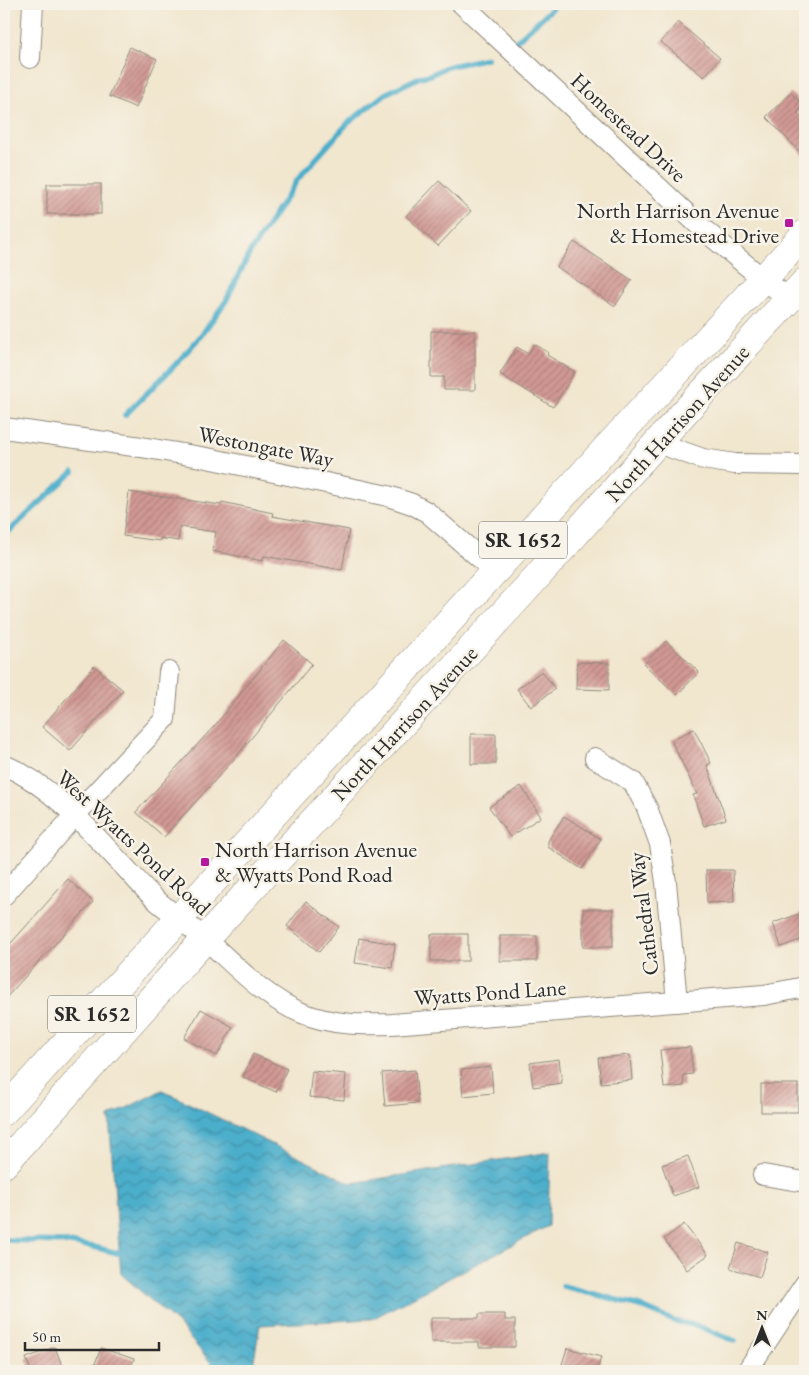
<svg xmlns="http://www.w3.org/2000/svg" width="809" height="1375" font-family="'EB Garamond',serif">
<defs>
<pattern id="water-waves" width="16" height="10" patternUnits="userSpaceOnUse" patternTransform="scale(1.25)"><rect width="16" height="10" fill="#4caecb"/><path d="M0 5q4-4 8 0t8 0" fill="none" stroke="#3f8ea5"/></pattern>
<pattern id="building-hatch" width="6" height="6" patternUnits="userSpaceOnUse" patternTransform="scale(1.25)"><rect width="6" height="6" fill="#d29994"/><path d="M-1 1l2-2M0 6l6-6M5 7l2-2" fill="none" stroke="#ab7d79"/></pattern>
</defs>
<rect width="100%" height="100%" fill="#f7f3e8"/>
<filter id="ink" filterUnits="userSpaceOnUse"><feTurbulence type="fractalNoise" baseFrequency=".02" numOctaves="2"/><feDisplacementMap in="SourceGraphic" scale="10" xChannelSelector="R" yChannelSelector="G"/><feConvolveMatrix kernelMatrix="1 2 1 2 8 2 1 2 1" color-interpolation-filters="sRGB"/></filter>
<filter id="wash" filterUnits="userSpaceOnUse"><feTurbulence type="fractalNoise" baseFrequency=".0096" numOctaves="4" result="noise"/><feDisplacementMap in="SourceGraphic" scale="20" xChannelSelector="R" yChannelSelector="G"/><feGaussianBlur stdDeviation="1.12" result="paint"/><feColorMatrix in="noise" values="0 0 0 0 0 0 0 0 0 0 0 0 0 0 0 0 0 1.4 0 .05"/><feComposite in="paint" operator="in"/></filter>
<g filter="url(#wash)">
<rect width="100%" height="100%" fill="#f1e6ce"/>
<!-- water -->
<polygon fill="url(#water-waves)" stroke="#3c6c7b" points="162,1090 351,1183 550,1152 548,1226 372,1319 260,1325 252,1371 218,1371 177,1323 121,1274 109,1117"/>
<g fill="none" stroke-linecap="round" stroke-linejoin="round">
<!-- stream -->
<g stroke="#4caecb" stroke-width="5.5">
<polyline points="513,44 557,4"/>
<polyline points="125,415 174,366 200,337 226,301 249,254 298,179 347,124 385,94 420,77 430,75 446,67 487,58"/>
<polyline points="4,536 73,472"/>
<polyline points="4,1240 63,1242 94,1247 125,1255"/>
<polyline points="563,1286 640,1306 674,1321 698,1326 735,1341"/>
</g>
</g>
<g id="blocks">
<!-- building -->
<g fill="url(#building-hatch)">
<polygon points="678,22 720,58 704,77 661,42"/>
<polygon points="130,47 157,59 136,108 109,96"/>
<polygon points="791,93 804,106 797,113 805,121 805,157 766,117"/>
<polygon points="439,181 471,211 438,246 406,216"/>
<rect x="47" y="184" width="54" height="30"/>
<polygon points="574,242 632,280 615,306 557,267"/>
<polygon points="431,331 475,331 475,390 444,390 444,377 431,377"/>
<polygon points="534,344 548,352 547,355 575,372 553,407 500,374 517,347 528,354"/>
<polygon points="129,492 221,505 222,502 273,513 272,516 349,530 342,570 264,556 263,561 212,551 216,532 180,527 178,541 160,538 160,541 123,536"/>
<polygon points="284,640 312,664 235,758 164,837 136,812 217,723"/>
<polygon points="666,641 699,672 677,695 644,664"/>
<polygon points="577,662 609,663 609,690 576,689"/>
<polygon points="94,666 123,690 70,751 42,727"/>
<polygon points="542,671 555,689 531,707 517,689"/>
<polygon points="694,729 711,763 707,765 726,819 704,826 693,795 697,794 671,740"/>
<rect x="471" y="734" width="25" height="30"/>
<polygon points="521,786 541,817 510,837 489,807"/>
<polygon points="564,816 601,839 582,869 548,847 548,841"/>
<polygon points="706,870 733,870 734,902 707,903"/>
<polygon points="68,879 93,902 4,1000 4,951"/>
<polygon points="306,901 339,927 319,952 287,926"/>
<rect x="583" y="909" width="30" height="38"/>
<polygon points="805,912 805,938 781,947 773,923"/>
<rect x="431" y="934" width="37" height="27"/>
<rect x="500" y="936" width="37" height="25"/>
<polygon points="359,938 395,944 392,968 355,963"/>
<polygon points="201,1009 233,1027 217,1056 184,1038"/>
<polygon points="690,1047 693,1074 683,1075 684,1086 664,1088 660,1050"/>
<polygon points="253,1054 287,1069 276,1092 243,1077"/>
<polygon points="630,1055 632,1080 601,1083 598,1058"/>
<polygon points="559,1059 562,1083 533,1087 530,1063"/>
<polygon points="491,1067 493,1093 463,1096 461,1070"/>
<polygon points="415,1070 418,1103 385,1106 382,1073"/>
<polygon points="312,1071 346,1074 344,1100 309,1097"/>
<rect x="761" y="1084" width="37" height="28"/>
<polygon points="688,1156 699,1187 673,1196 662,1165"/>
<polygon points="684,1224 708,1255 687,1270 664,1239"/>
<polygon points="738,1243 768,1252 760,1277 730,1268"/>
<polygon points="479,1314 505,1314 505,1320 515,1320 515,1347 479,1347 479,1342 431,1342 431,1318 479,1318"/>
<polygon points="55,1347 64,1371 31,1371 26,1358"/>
<polygon points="101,1348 134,1359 129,1371 92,1371"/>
<polygon points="567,1348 601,1357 597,1371 560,1371"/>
</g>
</g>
</g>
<g filter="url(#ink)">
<use href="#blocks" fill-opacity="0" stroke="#8e887c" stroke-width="1"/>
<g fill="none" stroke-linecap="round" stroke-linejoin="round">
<!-- minor casing -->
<g stroke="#8e887c" stroke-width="22">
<g id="minor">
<polyline points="462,4 703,229 764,280 790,299"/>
<polyline points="30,58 33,4"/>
<polyline points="4,428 141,447 207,458 388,496 412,504 427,512 495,571"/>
<polyline points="658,443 703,459 735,464 805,465"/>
<polyline points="595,758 633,782 647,808 660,844 666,882 677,1002"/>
<path d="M4 765C49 784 84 824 117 859 130 872 142 887 156 900 174 915 194 929 212 945 240 970 267 999 302 1013 332 1025 361 1025 392 1024L764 995 805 987"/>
<polyline points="4,895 75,815 165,719 169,672"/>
<polyline points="763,1175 805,1182"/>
<polyline points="747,1371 805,1284"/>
</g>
</g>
<!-- primary casing -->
<g stroke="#8e887c" stroke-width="29">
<g id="primary">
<polyline points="4,1111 603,452 805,234"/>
<polyline points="4,1164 205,939 526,589 681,416 805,282"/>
</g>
</g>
<!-- minor -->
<use href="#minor" stroke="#fff" stroke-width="20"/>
<!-- primary -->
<use href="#primary" stroke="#fff" stroke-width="28"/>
</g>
</g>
<!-- markers -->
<g fill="#b5179e" stroke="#f7f3e8" stroke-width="2">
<rect x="784" y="218" width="10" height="10" rx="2.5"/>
<rect x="200" y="857" width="10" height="10" rx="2.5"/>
</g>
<g text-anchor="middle" stroke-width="5" stroke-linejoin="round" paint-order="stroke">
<!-- shield labels -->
<g fill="#f7f3e8" stroke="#686764" stroke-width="1">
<rect x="479" y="521.5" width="88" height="37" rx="4"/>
<rect x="48" y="995.5" width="88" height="37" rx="4"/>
</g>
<g font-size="21" font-weight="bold" fill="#2b2b2b">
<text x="523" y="547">SR 1652</text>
<text x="92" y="1021">SR 1652</text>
</g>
<!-- street labels -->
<g font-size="22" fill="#2b2b2b" stroke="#f7f3e8">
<text transform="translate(629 127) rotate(43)" y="8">Homestead Drive</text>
<text transform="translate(677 423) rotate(-48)" y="8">North Harrison Avenue</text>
<text transform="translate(266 446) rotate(11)" y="8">Westongate Way</text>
<text transform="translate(404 723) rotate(-47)" y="8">North Harrison Avenue</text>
<text transform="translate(134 842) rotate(43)" y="8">West Wyatts Pond Road</text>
<text transform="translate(643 914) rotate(-97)" y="8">Cathedral Way</text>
<text transform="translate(490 992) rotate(-4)" y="8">Wyatts Pond Lane</text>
</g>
<!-- poi labels -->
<g font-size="22" fill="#2b2b2b" stroke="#f7f3e8" text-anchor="end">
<text x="779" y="218">North Harrison Avenue<tspan x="779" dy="25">&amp; Homestead Drive</tspan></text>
<text x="215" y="857" text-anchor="start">North Harrison Avenue<tspan x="215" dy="25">&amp; Wyatts Pond Road</tspan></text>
</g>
</g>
<!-- margin -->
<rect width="809" height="1375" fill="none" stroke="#f7f3e8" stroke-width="20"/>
<!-- north arrow -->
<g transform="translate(762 1328)" stroke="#f7f3e8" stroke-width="4" paint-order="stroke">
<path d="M0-4L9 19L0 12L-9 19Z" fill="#2b2b2b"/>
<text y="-8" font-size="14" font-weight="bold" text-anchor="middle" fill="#2b2b2b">N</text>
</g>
<!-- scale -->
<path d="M25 1342v8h134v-8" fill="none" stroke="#2b2b2b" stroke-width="2.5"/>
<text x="32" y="1342" font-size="15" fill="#2b2b2b" stroke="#f7f3e8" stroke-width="4" paint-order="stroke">50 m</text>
</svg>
